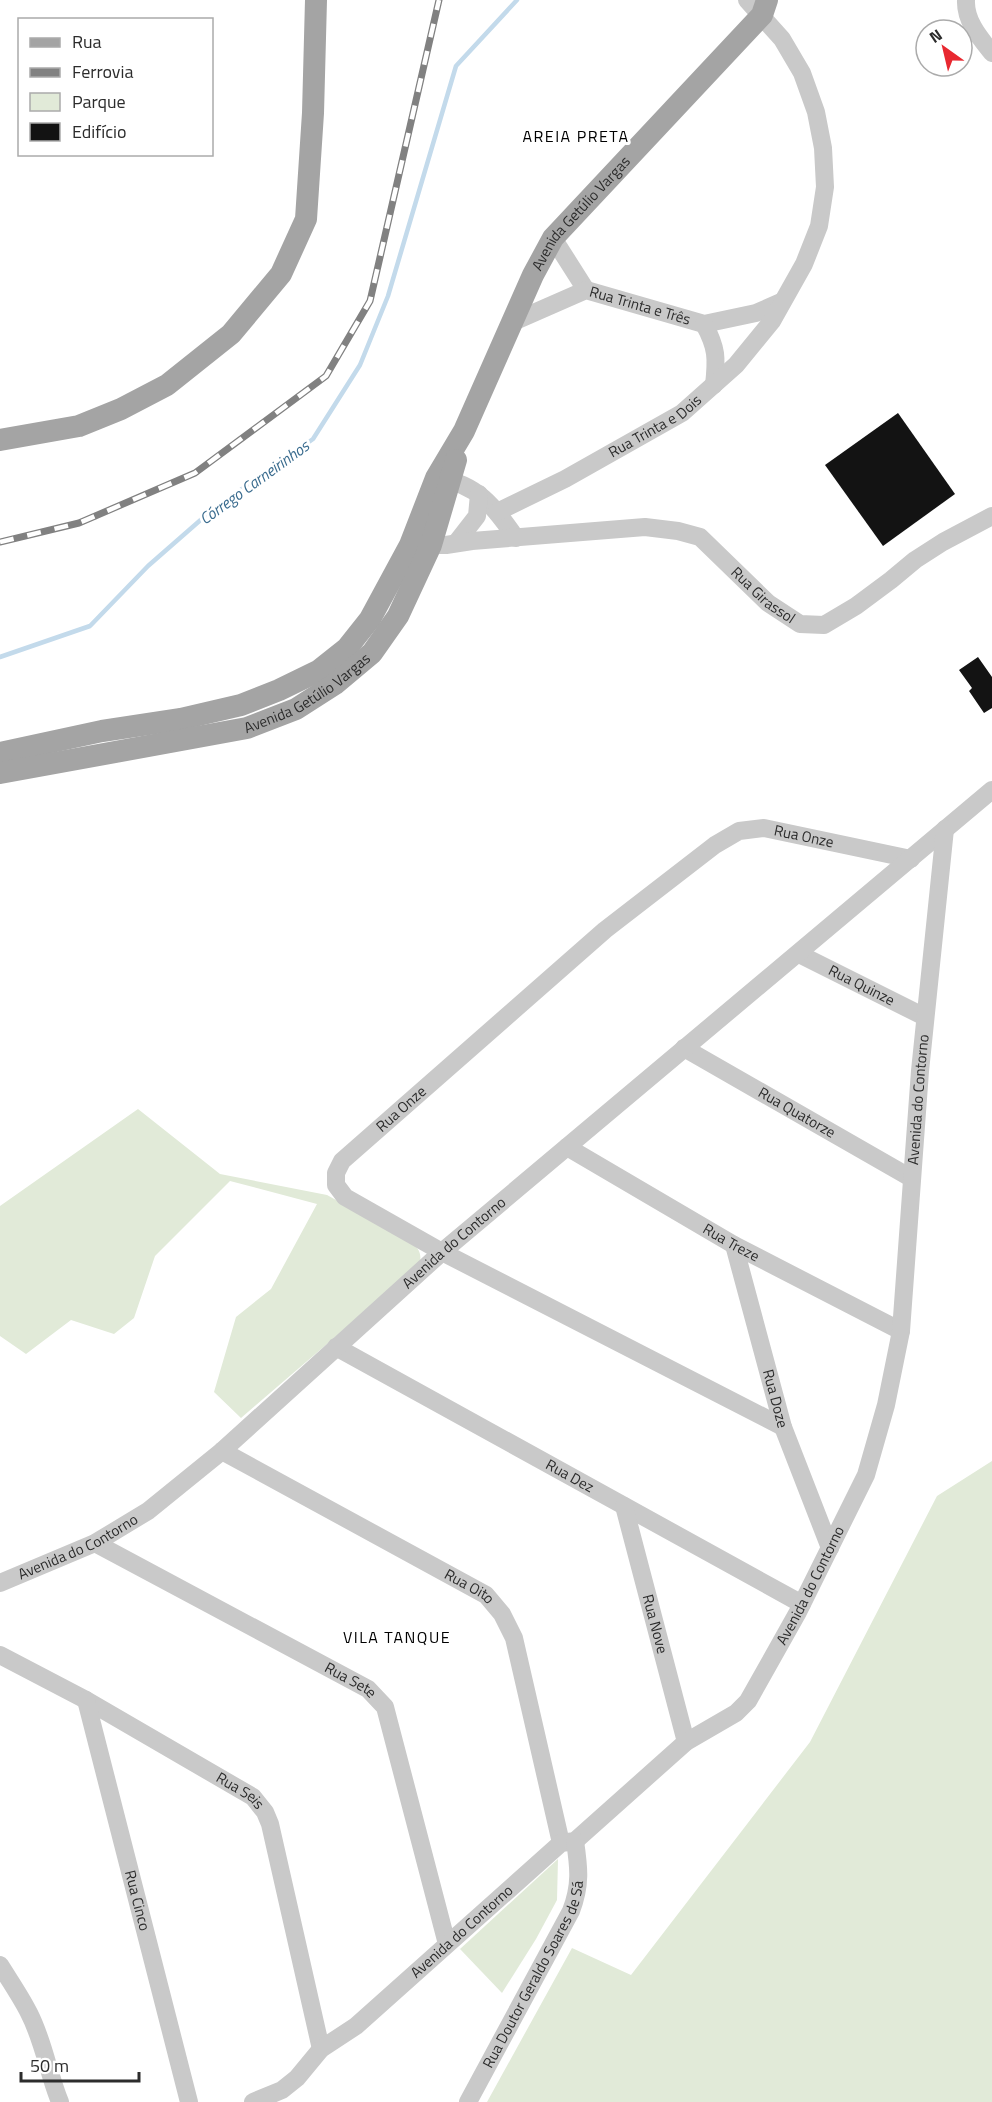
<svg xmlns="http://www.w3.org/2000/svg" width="992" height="2102" font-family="'Titillium Web',sans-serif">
<rect width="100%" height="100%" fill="#fff"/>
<!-- green -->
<g fill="#e1ead8">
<path d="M138 1109 220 1174 327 1195 410 1241C418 1248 423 1253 419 1265L241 1418 214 1392 236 1317 271 1289 317 1204 230 1181 155 1256 134 1318 114 1334 71 1320 26 1354 0 1336V1206Z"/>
<polygon points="992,1461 992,2102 487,2102 572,1948 631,1975 810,1742 937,1496"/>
<polygon points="558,1859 557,1900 536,1939 502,1993 460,1949"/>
</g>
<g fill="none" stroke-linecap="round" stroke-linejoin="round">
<!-- stream -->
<polyline stroke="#c3daeb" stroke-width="4.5" points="0,657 90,626 148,566 212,510 313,439 360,365 388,296 456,66 517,0"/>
</g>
<!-- building -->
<g fill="#131313">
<polygon points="898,413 955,494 883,546 825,465"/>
<polygon points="978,657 992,677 992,708 984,713 969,691 972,688 959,670"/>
</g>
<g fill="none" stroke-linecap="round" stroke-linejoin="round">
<!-- minor -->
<g stroke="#c9c9c9" stroke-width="18">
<path d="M966 0C965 21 980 38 992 53"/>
<polyline points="553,238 586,290"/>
<path id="s1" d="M513 322 586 290 704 324 756 313 781 302"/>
<path d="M704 324C717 348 717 358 714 385"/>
<path d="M438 478C478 484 494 507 516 538"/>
<path id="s2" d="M497 512 565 479 682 413 736 365 772 321 804 264 819 226 825 187 823 148 816 112 802 73 782 39 747 0"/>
<polyline points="456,543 477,516 479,494"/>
<path id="s3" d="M420 545H446L472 541 645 527 678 531 700 537 768 603 800 624 824 625 856 606 891 580 915 560 943 542 992 516"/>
<path id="s4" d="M799 954 925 1017"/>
<path id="s5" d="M684 1048 911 1178"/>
<path id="s6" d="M567 1147 734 1245 901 1331"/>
<path id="s7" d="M734 1245 783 1427 830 1548"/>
<path id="s8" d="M336 1347 802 1604"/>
<path id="s9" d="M783 1427 442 1252 345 1197 336 1185V1173L342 1161 605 930 715 845 739 831 764 828 911 859"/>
<path id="s10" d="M222 1451 486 1595 502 1614 514 1638 561 1843"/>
<path id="s11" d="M624 1506 686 1742"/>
<path id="s12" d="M95 1543 368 1689 385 1707 447 1944"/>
<path id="s13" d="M0 1583 95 1543 148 1511 222 1451 442 1252 992 790"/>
<path id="s14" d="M0 1655 86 1700 253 1797 265 1812 270 1824 321 2049"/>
<path id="s15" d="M86 1700 189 2102"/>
<path d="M0 1965C10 1981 21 1997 29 2013 44 2042 48 2073 60 2102"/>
<path id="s16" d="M253 2102 282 2090 297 2078 321 2049 356 2026 561 1843 575 1841 686 1742 736 1713 748 1701 798 1612 866 1475 886 1405 901 1331 920 1071 945 829"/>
<path id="s17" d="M468 2102 571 1911C581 1885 579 1868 575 1841"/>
</g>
<!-- major -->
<g stroke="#a4a4a4" stroke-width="22">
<polyline points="0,440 79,426 121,409 167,385 231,334 281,274 306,219 313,113 316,0"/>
<path id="s18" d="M0 753 102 731 181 719 241 705 279 690 318 671 347 648 370 619 410 545 436 478 464 431 533 275 553 238 762 15 767 0"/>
<path id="s19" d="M0 773 247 728 296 709 335 684 372 653 398 616 431 545 456 460"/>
</g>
<!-- rail casing -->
<g stroke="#818181" stroke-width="7">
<polyline id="rail" points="0,542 79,523 195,473 326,376 370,301 439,0"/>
</g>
<!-- rail -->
<use href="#rail" stroke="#fff" stroke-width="4.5" stroke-dasharray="14" stroke-linecap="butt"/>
</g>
<g text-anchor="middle" stroke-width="6" stroke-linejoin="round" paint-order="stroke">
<!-- street labels -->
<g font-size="15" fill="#2c2c2c" stroke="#fff">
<text dy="5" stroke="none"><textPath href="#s18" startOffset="864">Avenida Getúlio Vargas</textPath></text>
<text dy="5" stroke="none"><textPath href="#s1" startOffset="136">Rua Trinta e Três</textPath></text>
<text dy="5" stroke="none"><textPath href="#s2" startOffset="180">Rua Trinta e Dois</textPath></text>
<text dy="5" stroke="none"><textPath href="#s3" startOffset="368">Rua Girassol</textPath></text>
<text dy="5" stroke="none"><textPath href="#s19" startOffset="321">Avenida Getúlio Vargas</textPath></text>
<text dy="5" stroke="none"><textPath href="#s9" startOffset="1118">Rua Onze</textPath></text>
<text dy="5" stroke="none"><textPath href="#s4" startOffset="70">Rua Quinze</textPath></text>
<text dy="5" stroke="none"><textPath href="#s16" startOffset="1278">Avenida do Contorno</textPath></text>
<text dy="5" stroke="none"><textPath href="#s9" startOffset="614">Rua Onze</textPath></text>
<text dy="5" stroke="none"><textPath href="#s5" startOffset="130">Rua Quatorze</textPath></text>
<text dy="5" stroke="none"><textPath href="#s6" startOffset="190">Rua Treze</textPath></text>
<text dy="5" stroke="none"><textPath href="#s13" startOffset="572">Avenida do Contorno</textPath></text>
<text dy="5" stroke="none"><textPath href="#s7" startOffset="159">Rua Doze</textPath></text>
<text dy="5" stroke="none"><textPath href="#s8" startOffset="267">Rua Dez</textPath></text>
<text dy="5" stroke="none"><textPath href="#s13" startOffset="86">Avenida do Contorno</textPath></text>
<text dy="5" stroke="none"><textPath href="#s16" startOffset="774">Avenida do Contorno</textPath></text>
<text dy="5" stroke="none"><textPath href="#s10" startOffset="282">Rua Oito</textPath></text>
<text dy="5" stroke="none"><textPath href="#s11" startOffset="122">Rua Nove</textPath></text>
<text dy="5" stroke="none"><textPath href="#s12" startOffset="290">Rua Sete</textPath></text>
<text dy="5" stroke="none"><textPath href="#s14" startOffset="276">Rua Seis</textPath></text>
<text dy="5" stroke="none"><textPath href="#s15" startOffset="207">Rua Cinco</textPath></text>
<text dy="5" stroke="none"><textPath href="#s16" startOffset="272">Avenida do Contorno</textPath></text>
<text dy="5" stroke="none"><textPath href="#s17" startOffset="144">Rua Doutor Geraldo Soares de Sá</textPath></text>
</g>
<!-- neighbourhood labels -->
<g font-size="16" letter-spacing="1.5" fill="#000" stroke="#fff">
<text x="576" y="142">AREIA PRETA</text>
<text x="397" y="1643">VILA TANQUE</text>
</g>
<!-- water labels -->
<g font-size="16" font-style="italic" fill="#396b8e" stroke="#fff">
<text transform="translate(254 482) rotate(-36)" y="6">Córrego Carneirinhos</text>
</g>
</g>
<!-- legend -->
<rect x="18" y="18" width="195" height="138" fill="#ffffff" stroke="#ababab" stroke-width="1.5"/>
<rect x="30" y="38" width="30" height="9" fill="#a4a4a4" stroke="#ababab" stroke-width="1.5"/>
<text x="72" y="48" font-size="18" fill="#2c2c2c">Rua</text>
<rect x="30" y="68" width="30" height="9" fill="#818181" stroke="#ababab" stroke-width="1.5"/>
<text x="72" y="78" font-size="18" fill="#2c2c2c">Ferrovia</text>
<rect x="30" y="93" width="30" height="18" fill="#e1ead8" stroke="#ababab" stroke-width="1.5"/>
<text x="72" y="108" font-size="18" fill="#2c2c2c">Parque</text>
<rect x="30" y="123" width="30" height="18" fill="#131313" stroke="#ababab" stroke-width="1.5"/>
<text x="72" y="138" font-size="18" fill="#2c2c2c">Edifício</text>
<!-- north arrow -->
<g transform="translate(944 48) rotate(326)"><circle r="28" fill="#ffffff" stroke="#ababab" stroke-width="1.5"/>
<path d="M0-4.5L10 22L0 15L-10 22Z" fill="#e82830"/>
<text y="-9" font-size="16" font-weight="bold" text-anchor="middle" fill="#2c2c2c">N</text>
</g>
<!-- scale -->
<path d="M21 2072v9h118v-9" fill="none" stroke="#2c2c2c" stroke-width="3"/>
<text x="30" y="2072" font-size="18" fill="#2c2c2c" stroke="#ffffff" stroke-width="4.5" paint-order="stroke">50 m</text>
</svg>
